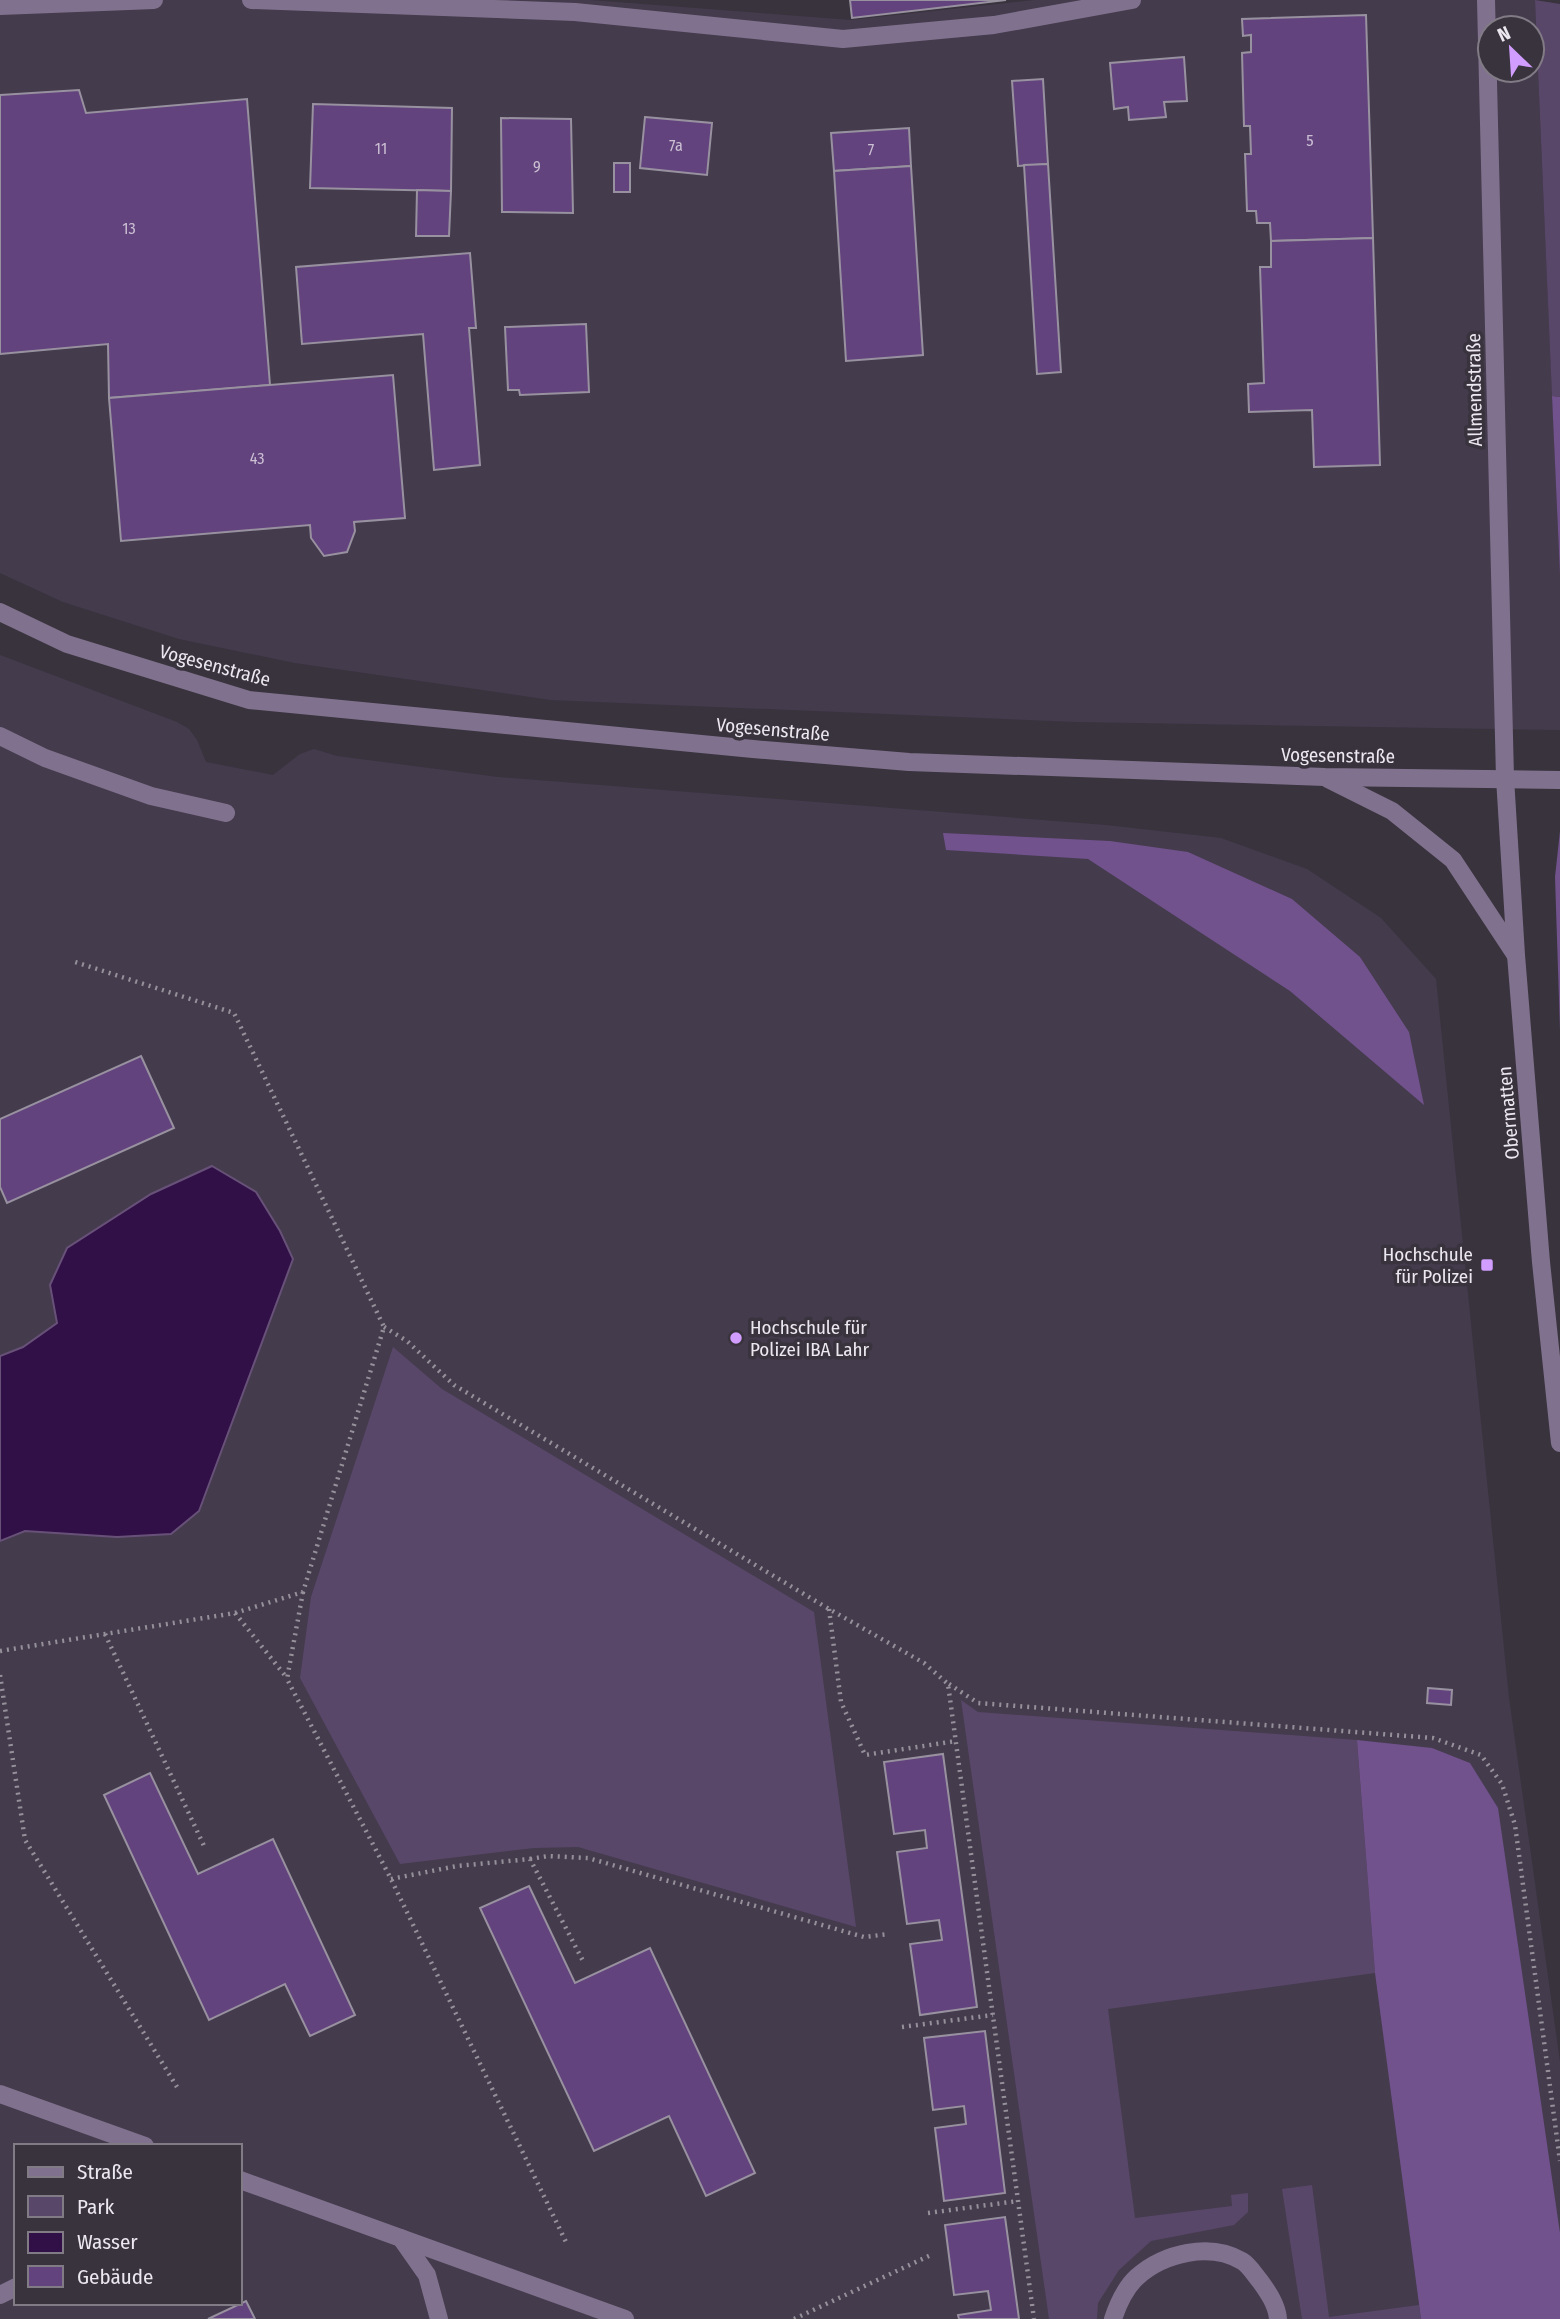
<svg xmlns="http://www.w3.org/2000/svg" width="1560" height="2319" font-family="'Fira Sans Condensed',sans-serif">
<rect width="100%" height="100%" fill="#39333e"/>
<!-- built -->
<g fill="#443b4d" fill-rule="evenodd">
<path d="M0 0H590L851 20 1035 0H1535L1560 575V730L1077 722 551 700 295 663 179 639 63 602 0 573ZM1490 28H1532V70H1490Z"/>
<path d="M0 655 177 722 189 729 197 740 206 762 273 775 300 754 314 749 337 756 498 777 1106 825 1221 838 1307 869 1381 918 1436 979 1509 1698 1560 2062V2319H0ZM16 2146H240V2303H16Z"/>
</g>
<!-- green -->
<g fill="#59476a">
<polygon points="1535,0 1560,4 1560,397 1552,396"/>
<polygon points="393,1347 442,1389 814,1612 856,1927 578,1847 534,1848 400,1864 300,1678 311,1597"/>
<polygon points="961,1700 978,1712 1357,1740 1375,1973 1108,2009 1135,2218 1232,2206 1231,2195 1248,2193 1248,2212 1234,2225 1151,2241 1119,2270 1098,2303 1097,2319 1049,2319"/>
<polygon points="1312,2185 1329,2317 1419,2305 1421,2319 1302,2319 1282,2189"/>
</g>
<!-- forest -->
<g fill="#71528d">
<polygon points="1552,396 1560,397 1560,575"/>
<polygon points="1560,831 1560,1030 1555,877"/>
<polygon points="943,833 1110,841 1188,852 1292,899 1360,957 1409,1032 1424,1105 1290,991 1088,859 946,850"/>
<polygon points="1357,1740 1432,1748 1470,1763 1498,1808 1560,2233 1560,2319 1421,2319 1375,1973"/>
</g>
<!-- water -->
<polygon fill="#301046" stroke="#685179" stroke-width="2" points="212,1166 256,1192 280,1231 293,1259 199,1511 171,1534 117,1537 25,1531 0,1541 0,1356 23,1347 57,1323 50,1285 67,1248 151,1194"/>
<!-- building -->
<g fill="#63437d" stroke="#98919f" stroke-width="2">
<polygon points="850,0 1006,0 852,18"/>
<polygon points="1366,15 1373,238 1271,241 1270,223 1257,223 1256,211 1247,211 1245,154 1251,154 1250,126 1244,126 1242,53 1251,52 1251,35 1243,36 1242,19"/>
<polygon points="1184,57 1187,101 1164,102 1166,117 1129,120 1128,107 1114,109 1110,63"/>
<polygon points="1043,79 1048,164 1018,166 1012,81"/>
<polygon points="79,90 86,113 247,99 270,385 109,398 108,344 0,354 0,95"/>
<polygon points="313,104 452,108 451,191 310,188"/>
<polygon points="645,117 712,123 707,175 640,168"/>
<polygon points="501,118 571,119 573,213 502,212"/>
<polygon points="909,128 911,166 834,171 831,133"/>
<rect x="614" y="163" width="16" height="29"/>
<polygon points="1048,164 1061,372 1037,374 1024,165"/>
<polygon points="911,166 923,355 846,361 834,171"/>
<polygon points="417,190 451,191 449,236 416,236"/>
<polygon points="1373,238 1380,465 1314,467 1312,410 1249,412 1248,384 1264,383 1260,267 1271,267 1271,241"/>
<polygon points="470,253 476,328 469,328 480,465 434,470 423,334 302,344 296,267"/>
<polygon points="586,324 589,392 520,395 519,390 508,390 505,327"/>
<polygon points="393,375 405,518 354,522 355,531 347,552 324,556 311,538 310,525 121,541 109,398"/>
<polygon points="141,1056 174,1128 7,1203 0,1187 0,1119"/>
<polygon points="1428,1688 1452,1690 1451,1705 1427,1703"/>
<polygon points="943,1754 977,2007 920,2015 910,1944 942,1940 939,1920 907,1924 897,1852 927,1848 925,1830 894,1834 884,1762"/>
<polygon points="150,1773 198,1874 273,1839 355,2015 310,2036 285,1984 209,2020 104,1795"/>
<polygon points="529,1886 575,1983 650,1948 755,2173 706,2196 669,2116 594,2151 480,1908"/>
<polygon points="985,2031 1005,2193 944,2201 935,2128 966,2124 964,2106 933,2110 924,2038"/>
<polygon points="1005,2217 1019,2319 959,2319 958,2315 991,2310 988,2291 954,2295 945,2225"/>
<polygon points="246,2301 255,2319 208,2319"/>
</g>
<g fill="none" stroke-linecap="round" stroke-linejoin="round">
<!-- path -->
<g stroke="#959099" stroke-width="4.5" stroke-dasharray="2 5" stroke-linecap="butt">
<polyline points="384,1327 407,1341 454,1385 829,1609 924,1663 948,1684 1034,2319"/>
<polyline points="303,1592 287,1679 391,1879 566,2242"/>
<polyline points="829,1609 841,1702 865,1755 956,1741"/>
<polyline points="235,1613 287,1678"/>
<polyline points="105,1634 205,1848"/>
<polyline points="0,1651 235,1613 303,1592 384,1327 234,1013 72,961"/>
<polyline points="0,1675 25,1840 177,2087"/>
<polyline points="949,1684 978,1703 1433,1738 1481,1755 1502,1784 1515,1825 1560,2161"/>
<polyline points="530,1859 548,1856 588,1858 864,1937 889,1934"/>
<polyline points="391,1879 457,1866 530,1859 583,1961"/>
<polyline points="902,2027 993,2015"/>
<polyline points="928,2213 1018,2201"/>
<polyline points="794,2319 933,2254"/>
</g>
<!-- minor -->
<g stroke="#80728e" stroke-width="18">
<polyline points="251,0 575,12 843,39 994,25 1132,0"/>
<polyline points="1486,0 1505,778 1516,955 1541,1262 1560,1443"/>
<polyline points="0,6 154,0"/>
<polyline points="0,612 67,644 249,700 753,749 909,762 1325,777 1560,780"/>
<polyline points="0,736 45,758 151,796 226,813"/>
<polyline points="1328,779 1392,811 1453,860 1515,954"/>
<polyline points="0,2094 145,2146"/>
<polyline points="240,2180 625,2319"/>
<polyline points="401,2238 427,2275 439,2319"/>
<polyline points="0,2295 16,2287"/>
<path d="M1113 2319C1118 2304 1125 2288 1137 2277 1164 2253 1210 2242 1242 2261 1249 2265 1255 2275 1260 2281 1268 2292 1277 2305 1278 2319"/>
</g>
</g>
<!-- markers -->
<g fill="#d19dfe" stroke="#39333e" stroke-width="2.5">
<rect x="1480" y="1258" width="14" height="14" rx="3.5"/>
<circle cx="736" cy="1338" r="7"/>
</g>
<g text-anchor="middle" stroke-width="7" stroke-linejoin="round" paint-order="stroke">
<!-- number labels -->
<g font-size="16" fill="#cabfd3">
<text x="1310" y="146">5</text>
<text x="676" y="151">7a</text>
<text x="381" y="154">11</text>
<text x="871" y="155">7</text>
<text x="537" y="172">9</text>
<text x="129" y="234">13</text>
<text x="257" y="464">43</text>
</g>
<!-- street labels -->
<g font-size="19" fill="#ece8f0" stroke="#39333e">
<text transform="translate(1474 390) rotate(-91)" y="7">Allmendstraße</text>
<text transform="translate(215 665) rotate(15)" y="7">Vogesenstraße</text>
<text transform="translate(773 729) rotate(5)" y="7">Vogesenstraße</text>
<text transform="translate(1338 755) rotate(1)" y="7">Vogesenstraße</text>
<text transform="translate(1508 1113) rotate(-95)" y="7">Obermatten</text>
</g>
<!-- poi labels -->
<g font-size="19" fill="#ece8f0" stroke="#39333e" text-anchor="end">
<text x="1473" y="1261">Hochschule<tspan x="1473" dy="22">für Polizei</tspan></text>
<text x="750" y="1334" text-anchor="start">Hochschule für<tspan x="750" dy="22">Polizei IBA Lahr</tspan></text>
</g>
</g>
<!-- legend -->
<rect x="14" y="2144" width="228" height="161" fill="#39333e" stroke="#817b85" stroke-width="2"/>
<rect x="28" y="2167" width="35" height="10" fill="#80728e" stroke="#817b85" stroke-width="2"/>
<text x="77" y="2179" font-size="21" fill="#ece8f0">Straße</text>
<rect x="28" y="2196" width="35" height="21" fill="#59476a" stroke="#817b85" stroke-width="2"/>
<text x="77" y="2214" font-size="21" fill="#ece8f0">Park</text>
<rect x="28" y="2232" width="35" height="21" fill="#301046" stroke="#817b85" stroke-width="2"/>
<text x="77" y="2249" font-size="21" fill="#ece8f0">Wasser</text>
<rect x="28" y="2266" width="35" height="21" fill="#63437d" stroke="#817b85" stroke-width="2"/>
<text x="77" y="2284" font-size="21" fill="#ece8f0">Gebäude</text>
<!-- north arrow -->
<g transform="translate(1511 49) rotate(335)"><circle r="33" fill="#39333e" stroke="#817b85" stroke-width="2"/>
<path d="M0-5L12 26L0 18L-12 26Z" fill="#d19dfe"/>
<text y="-10" font-size="19" font-weight="bold" text-anchor="middle" fill="#ece8f0">N</text>
</g>
</svg>
